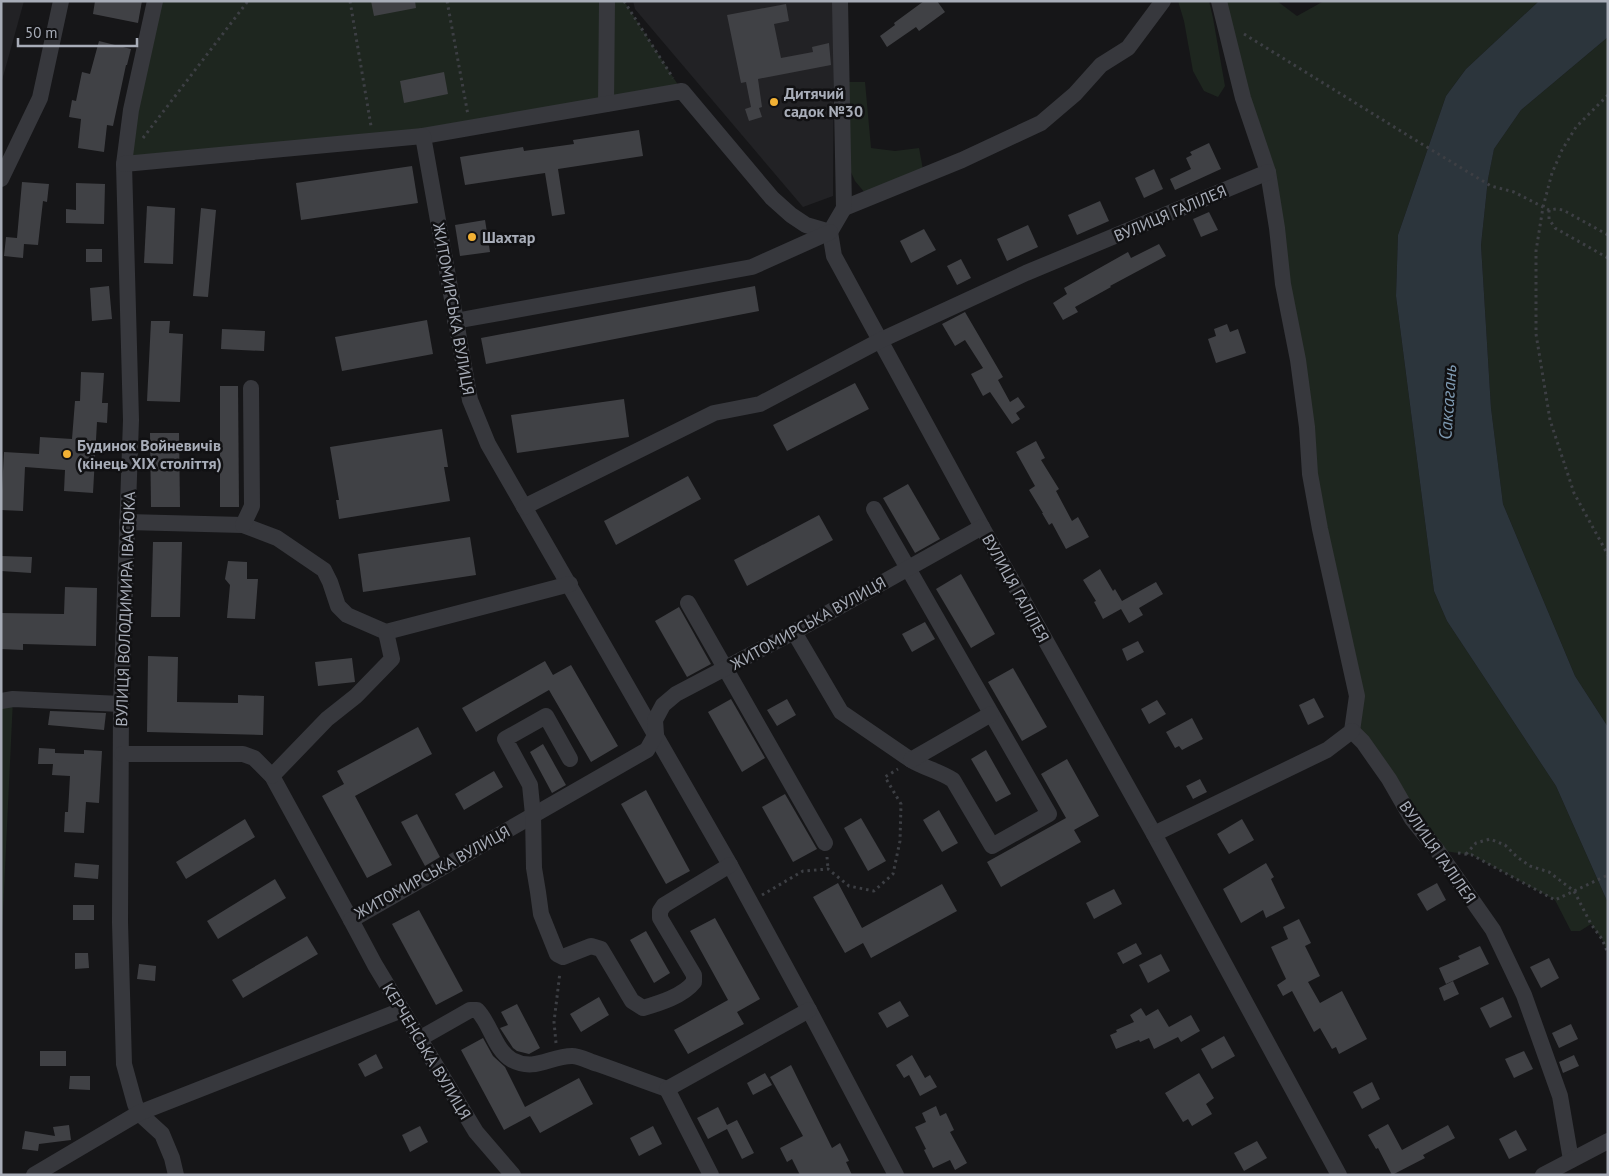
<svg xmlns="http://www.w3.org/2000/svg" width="1609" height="1176" font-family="'PT Sans',sans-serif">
<rect width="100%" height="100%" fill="#161618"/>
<!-- built -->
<g fill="#222225">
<polygon points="1,1 24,1 1,84"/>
<polygon points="633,1 834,1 833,196 803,207 635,9"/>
</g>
<!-- green -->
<g fill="#1e261f">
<polygon points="155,1 624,1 682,91 423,136 124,164"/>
<polygon points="1178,1 1209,1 1213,18 1225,86 1218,97 1204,91 1193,71 1184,21"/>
<polygon points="1219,1 1277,1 1297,16 1324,1 1539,1 1466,69 1446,96 1398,235 1396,296 1434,591 1447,621 1556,786 1608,903 1608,953 1602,939 1591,924 1580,931 1571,931 1555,900 1472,855 1437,850 1363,742 1356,712 1335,599 1277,228"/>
<polygon points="1608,37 1608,727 1575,676 1503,504 1491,408 1481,245 1488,179 1494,149 1521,110"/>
<polygon points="845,82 865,82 871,148 895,151 919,148 923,170 866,194 855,181 846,161"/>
<polygon points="13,699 1,954 1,701"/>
</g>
<!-- water -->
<polygon fill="#2c353c" points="1539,1 1608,1 1608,37 1521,110 1494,149 1488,179 1481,245 1491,408 1503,504 1575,676 1608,727 1608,903 1556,786 1447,621 1434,591 1396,296 1398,235 1446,96 1466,69"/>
<!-- building -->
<g fill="#404145">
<polygon points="95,1 142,1 138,23 93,14"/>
<polygon points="371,1 415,1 416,8 374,16"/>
<polygon points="924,1 937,1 945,12 919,31 916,27 887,47 880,36 895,25 894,23"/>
<polygon points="786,4 789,21 774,24 781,58 813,52 812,47 829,43 831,65 758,79 762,107 759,108 762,117 749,121 745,109 751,107 746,82 741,83 727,15"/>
<polygon points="99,41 131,49 127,65 126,65 113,126 107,125 104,152 78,148 81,119 69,117 72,100 76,101 82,72 90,74"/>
<polygon points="444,72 448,94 404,103 400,81"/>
<polygon points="639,130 643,156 558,169 565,214 552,216 545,173 465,185 460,157 523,147 524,151 574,144 573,140"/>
<polygon points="1209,143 1221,169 1175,190 1170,179 1191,169 1186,158 1192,155 1190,152"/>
<polygon points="412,166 418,203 301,220 296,183"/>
<polygon points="1154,169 1163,189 1144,198 1135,178"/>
<polygon points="22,182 49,184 47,202 43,201 38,245 24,244 23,258 4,256 6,237 17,238"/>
<polygon points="76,183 105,184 104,224 66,223 66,209 76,210"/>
<polygon points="1100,201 1109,221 1077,235 1068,215"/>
<polygon points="147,206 175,208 173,264 144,263"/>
<polygon points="201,208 216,210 208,297 193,296"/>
<polygon points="1209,212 1218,230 1201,237 1193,219"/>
<polygon points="485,220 490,252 460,256 455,225"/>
<polygon points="1028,225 1038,247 1007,261 997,239"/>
<polygon points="924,229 936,250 911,263 900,241"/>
<polygon points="1159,244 1166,256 1110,286 1111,287 1075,307 1078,312 1063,320 1053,303 1067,294 1064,288 1128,252 1131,258"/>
<rect x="86" y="249" width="16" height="13"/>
<polygon points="961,259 971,278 957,285 947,266"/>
<polygon points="109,286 112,319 92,321 90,288"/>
<polygon points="755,286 759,311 486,364 481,338"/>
<polygon points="965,312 1003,377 998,380 1010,402 1018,397 1025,407 1016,413 1020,419 1012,424 990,392 983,396 971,374 983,368 965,340 955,346 942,324"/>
<polygon points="427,320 433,354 342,371 335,337"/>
<polygon points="151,321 170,321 169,333 183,334 180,402 147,401"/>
<polygon points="1227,324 1230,332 1238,329 1246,353 1216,363 1208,339 1216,336 1214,329"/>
<polygon points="222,329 265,331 264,351 221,349"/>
<polygon points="81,372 104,373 102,403 108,403 107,423 97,422 93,493 64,491 65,470 25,467 23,511 1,510 4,452 39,454 40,437 72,439 75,401 80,401"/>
<polygon points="855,383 869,409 787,451 773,425"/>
<polygon points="220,386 238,386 239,507 220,507"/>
<polygon points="624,399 629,437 517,453 511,415"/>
<polygon points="442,429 448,467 444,467 450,501 339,519 336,500 339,500 330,447"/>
<polygon points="150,433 179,433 180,507 151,507"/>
<polygon points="1036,441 1045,458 1041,460 1059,489 1056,491 1072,521 1078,517 1089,537 1066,549 1052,523 1049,525 1042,513 1043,513 1029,490 1035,486 1016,452"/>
<polygon points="688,476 701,499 616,545 604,521"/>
<polygon points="908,484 940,539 915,553 883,498"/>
<polygon points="819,515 833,540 747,586 734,560"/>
<polygon points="470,537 476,575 363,592 358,554"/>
<polygon points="153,542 182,542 180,617 151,617"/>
<polygon points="1,556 32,557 31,573 1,571"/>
<polygon points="228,561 247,562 247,579 258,579 255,619 227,618 230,585 225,579"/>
<polygon points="1100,569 1113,591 1115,589 1122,601 1156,582 1163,594 1139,608 1143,615 1129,623 1121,609 1103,619 1094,602 1096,601 1083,580"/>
<polygon points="961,574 995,634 971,648 936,589"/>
<polygon points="65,587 97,588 96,646 23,644 23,650 1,649 1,613 64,614"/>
<polygon points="679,607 711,664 687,677 655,621"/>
<polygon points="925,622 935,639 912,652 902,634"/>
<polygon points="1138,641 1144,652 1127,661 1122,649"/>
<polygon points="148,656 178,657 177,702 238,703 238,695 264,696 263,735 147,732"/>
<polygon points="352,658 355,682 318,686 315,662"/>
<polygon points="545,661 553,675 571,665 618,746 591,762 549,690 476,732 462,708"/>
<polygon points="1013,668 1047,727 1022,741 988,682"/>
<polygon points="1314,698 1324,717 1308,725 1299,705"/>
<polygon points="731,699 765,758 742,772 708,712"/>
<polygon points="787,699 796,715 777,726 767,710"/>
<polygon points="1157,700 1166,714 1149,724 1141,709"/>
<polygon points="50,711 106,713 104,730 48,725"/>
<polygon points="1192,718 1203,739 1182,750 1179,746 1175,748 1166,732"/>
<polygon points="418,727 432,754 355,796 392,865 367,878 322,796 344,784 337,771"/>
<polygon points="543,744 566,785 552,793 530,752"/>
<polygon points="39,748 55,749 55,753 84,754 84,750 102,751 99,803 86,802 84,833 64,832 65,812 68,812 70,776 52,775 53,764 38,764"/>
<polygon points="986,750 1011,794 996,802 971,759"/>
<polygon points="1067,759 1099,816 1074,830 1081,842 1001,887 987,862 1066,818 1041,774"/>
<polygon points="494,771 503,787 464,810 455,794"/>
<polygon points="1200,779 1207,792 1193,799 1186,786"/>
<polygon points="646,790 690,871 666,884 621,804"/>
<polygon points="785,794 817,849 793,862 762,807"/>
<polygon points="939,810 958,843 942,852 923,820"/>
<polygon points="417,814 440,857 425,866 401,822"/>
<polygon points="861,818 886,861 868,871 844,828"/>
<polygon points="245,819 255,837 186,879 176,862"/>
<polygon points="1242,819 1254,840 1229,854 1217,834"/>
<polygon points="75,863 99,865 98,879 74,877"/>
<polygon points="1266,863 1274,877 1271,879 1285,908 1266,918 1263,910 1241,923 1223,889"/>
<polygon points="275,879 286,898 218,939 207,921"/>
<polygon points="838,883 862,928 942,884 957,911 871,958 863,943 845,953 813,897"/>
<polygon points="1437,883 1446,900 1427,911 1417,894"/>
<polygon points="1114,889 1122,904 1094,919 1086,903"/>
<rect x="73" y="905" width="21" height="15"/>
<polygon points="419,910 463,991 436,1005 392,924"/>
<polygon points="715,918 760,999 737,1012 744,1024 688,1054 674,1030 728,1000 690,931"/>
<polygon points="1299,919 1311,943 1305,946 1320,976 1308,982 1320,1003 1342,991 1367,1039 1339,1054 1336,1047 1332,1049 1320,1028 1314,1032 1292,991 1283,996 1277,985 1286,979 1271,947 1288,939 1283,927"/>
<polygon points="646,931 670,973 654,983 630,940"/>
<polygon points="307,936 318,954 243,998 232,980"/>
<polygon points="1136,943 1142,954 1123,964 1117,953"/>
<polygon points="1480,946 1489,964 1446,984 1439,968 1460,959 1458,956"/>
<polygon points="75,953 88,953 89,968 75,969"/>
<polygon points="1161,954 1170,971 1148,983 1139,965"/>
<polygon points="1549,958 1559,978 1541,988 1530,967"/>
<polygon points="139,964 156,966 155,981 137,979"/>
<polygon points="1453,981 1459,994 1444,1001 1439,988"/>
<polygon points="599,997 609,1015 581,1032 570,1014"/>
<polygon points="1503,997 1512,1017 1490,1028 1480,1008"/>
<polygon points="900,1001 909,1016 887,1028 878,1013"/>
<polygon points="517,1004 540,1048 529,1054 517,1051 513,1048 500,1028 508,1025 501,1012"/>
<polygon points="1141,1008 1146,1016 1158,1009 1169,1027 1191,1015 1200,1031 1181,1042 1178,1037 1154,1049 1149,1038 1140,1042 1139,1040 1116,1049 1110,1035 1117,1032 1116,1030 1134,1022 1130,1015"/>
<polygon points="1571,1024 1578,1039 1559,1048 1552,1033"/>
<polygon points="1224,1036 1235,1056 1212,1069 1201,1049"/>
<polygon points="483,1038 493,1056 505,1067 525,1107 579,1078 593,1104 540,1133 530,1116 504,1130 461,1050"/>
<rect x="40" y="1051" width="26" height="15"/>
<polygon points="1524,1051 1533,1069 1514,1078 1505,1059"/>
<polygon points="376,1054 383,1068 365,1077 358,1064"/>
<polygon points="912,1055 925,1078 930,1075 937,1087 920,1096 909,1075 904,1078 896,1065"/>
<polygon points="1574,1055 1579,1066 1563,1073 1559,1062"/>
<polygon points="791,1065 832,1148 840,1143 849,1161 846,1162 852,1175 800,1175 792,1159 787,1162 780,1148 803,1136 770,1077"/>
<polygon points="765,1073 772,1085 753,1095 747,1083"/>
<polygon points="1199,1073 1214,1098 1206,1104 1212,1114 1192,1126 1188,1119 1183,1122 1165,1093"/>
<polygon points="70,1076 90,1076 90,1090 69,1089"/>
<polygon points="1372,1082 1380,1099 1362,1109 1353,1092"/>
<polygon points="936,1106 940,1116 946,1113 954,1130 950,1132 967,1163 955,1170 950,1160 933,1168 924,1150 926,1149 915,1127 926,1122 922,1113"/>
<polygon points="718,1107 727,1125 737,1120 754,1153 742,1159 727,1129 708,1139 697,1118"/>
<polygon points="1388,1124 1402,1150 1448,1125 1455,1138 1423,1155 1425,1158 1392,1175 1378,1148 1376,1149 1368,1135"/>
<polygon points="69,1125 71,1140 39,1144 38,1151 22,1149 25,1131 55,1136 53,1127"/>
<polygon points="420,1126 428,1142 410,1152 402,1135"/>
<polygon points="653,1126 662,1144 639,1156 630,1138"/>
<polygon points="1516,1130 1527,1150 1509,1159 1499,1139"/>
<polygon points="1257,1141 1267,1158 1244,1171 1234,1153"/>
</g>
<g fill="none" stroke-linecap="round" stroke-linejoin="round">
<!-- path -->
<g stroke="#3d3f44" stroke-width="3" stroke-dasharray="2.5 4" stroke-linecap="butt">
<polyline points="350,1 371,126"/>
<polyline points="447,1 468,115"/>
<polyline points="624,1 673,78"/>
<polyline points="1244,34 1412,138 1491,186 1514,192 1549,210 1556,209 1563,210 1608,235"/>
<polyline points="1608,95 1576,127 1562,150 1552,173 1543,207 1536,251 1536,334 1550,420 1574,493 1608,555"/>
<polyline points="143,138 248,1"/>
<polyline points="1549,210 1549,219 1555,228 1608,258"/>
<polyline points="1458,853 1472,855 1555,900 1608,875"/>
<polyline points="1466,854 1476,843 1490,839 1505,845 1517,857 1530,866 1549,872 1574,891 1591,924 1602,939 1608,953"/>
<polyline points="827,857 828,869"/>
<polyline points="762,895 803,871 828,869 849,886 874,891 893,874 900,841 901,804 885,777 898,769"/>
<polyline points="556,1043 554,1022 560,972"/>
</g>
<!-- minor -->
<g stroke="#37383d" stroke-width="16">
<polyline points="155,1 131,110 124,164 131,420 121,704 120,922 124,1064 135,1104 139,1113 162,1134 172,1158 176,1175"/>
<polyline points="1219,1 1243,98 1268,172 1277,228 1283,284 1298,360 1307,427 1310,474 1320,529 1357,696 1352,731"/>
<polyline points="606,104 607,1"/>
<polyline points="423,136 682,91 772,198 791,215 806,225 830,232"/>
<polyline points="124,164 423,136 470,400 488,444 730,865 809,1010 896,1175"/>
<polyline points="1,179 40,98 61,1"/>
<polyline points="844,208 962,160 1041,123 1075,94 1101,65 1128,48 1163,1"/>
<polyline points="830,232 834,256 982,527 1154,834 1339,1175"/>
<polyline points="830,232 844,208 840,1"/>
<polyline points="455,321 752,267 830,232"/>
<polyline points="524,507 714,413 760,404 881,340 1026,273 1268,172"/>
<polyline points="127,522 243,525 277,538 324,570 330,582 338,606 347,615 386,632 570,584"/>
<polyline points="243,525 252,506 251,388"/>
<polyline points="688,603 825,843"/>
<path d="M794 632 841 712 911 760C924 768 939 771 953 780L992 846 1049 814 874 509"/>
<polyline points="1,701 13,699 121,704"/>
<polyline points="1352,731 1363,742 1389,779 1412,819 1437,850 1493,930 1524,995 1560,1096 1571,1160"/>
<polyline points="122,754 243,754 254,758 272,776 351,920 647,750 656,734 655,720 663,705 676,694 794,632 982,527"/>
<path d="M570 759 546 716 505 739 530 785 533 815 534 868 538 892 541 914 557 954 563 957 591 946 601 949 632 1001 643 1008C660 1003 683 996 694 982V975L660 918V911L664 905 730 865"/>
<polyline points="911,760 991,714"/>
<polyline points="272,776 327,719 356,696 392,659 386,632"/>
<polyline points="1154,834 1327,750 1352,731"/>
<polyline points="351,920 375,965 476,1132 513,1175"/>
<path d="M419 1039 470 1010H477C491 1024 494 1049 512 1060 535 1072 550 1056 572 1056 580 1056 590 1062 598 1064 621 1072 644 1081 667 1089"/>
<polyline points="34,1175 139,1113 402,1010"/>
<polyline points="711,1175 667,1089 809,1010"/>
<polyline points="1543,1175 1608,1141"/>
</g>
</g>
<!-- markers -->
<g fill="#f2b134" stroke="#111113" stroke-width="2">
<circle cx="774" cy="102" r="5"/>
<circle cx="472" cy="237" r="5"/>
<circle cx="67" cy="454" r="5"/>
</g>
<g text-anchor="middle" stroke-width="5" stroke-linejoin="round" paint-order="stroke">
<!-- poi labels -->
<g font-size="16" font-weight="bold" fill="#a8adb8" stroke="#111113" text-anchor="start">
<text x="784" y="99">Дитячий<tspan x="784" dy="18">садок №30</tspan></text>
<text x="482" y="243">Шахтар</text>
<text x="77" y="451">Будинок Войневичів<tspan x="77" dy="18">(кінець ХІХ століття)</tspan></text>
</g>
<!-- street labels -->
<g font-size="16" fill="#a8adb8" stroke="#111113">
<text transform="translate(1170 213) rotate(-23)" y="6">ВУЛИЦЯ ГАЛІЛЕЯ</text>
<text transform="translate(454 309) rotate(80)" y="6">ЖИТОМИРСЬКА ВУЛИЦЯ</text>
<text transform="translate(1016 588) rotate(61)" y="6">ВУЛИЦЯ ГАЛІЛЕЯ</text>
<text transform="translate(125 609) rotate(-88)" y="6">ВУЛИЦЯ ВОЛОДИМИРА ІВАСЮКА</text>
<text transform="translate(808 623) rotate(-29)" y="6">ЖИТОМИРСЬКА ВУЛИЦЯ</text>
<text transform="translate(1438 852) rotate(55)" y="6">ВУЛИЦЯ ГАЛІЛЕЯ</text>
<text transform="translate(432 872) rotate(-29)" y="6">ЖИТОМИРСЬКА ВУЛИЦЯ</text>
<text transform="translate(427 1051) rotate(59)" y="6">КЕРЧЕНСЬКА ВУЛИЦЯ</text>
</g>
<!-- water labels -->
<g font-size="18" font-style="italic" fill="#7f9bb3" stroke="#111113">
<text transform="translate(1448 402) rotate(-86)" y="6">Саксагань</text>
</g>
</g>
<!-- border -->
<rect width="1609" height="1176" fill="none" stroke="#a8adb8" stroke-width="5"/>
<!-- scale -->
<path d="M18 38v8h119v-8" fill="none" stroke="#a8adb8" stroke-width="2.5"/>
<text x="25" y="38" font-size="15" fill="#a8adb8" stroke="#111113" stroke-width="4" paint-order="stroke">50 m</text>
</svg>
